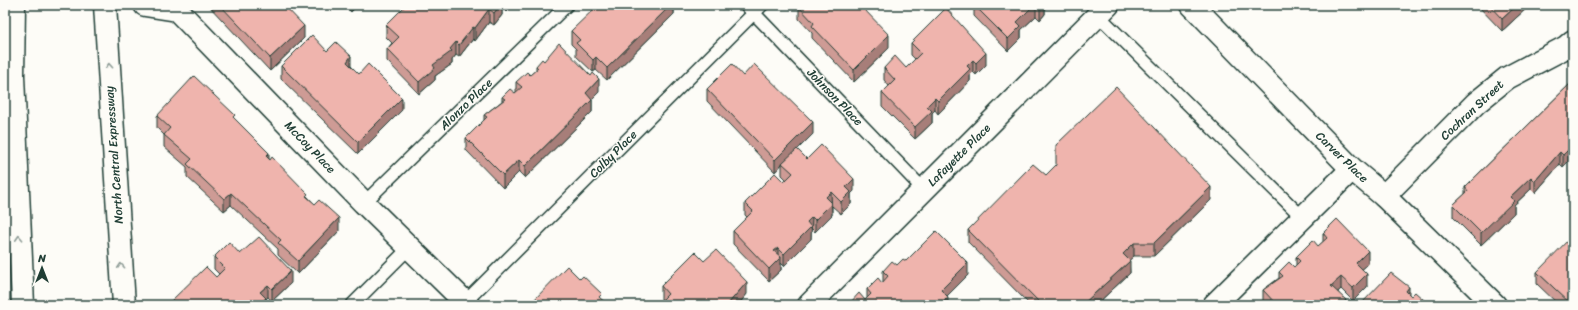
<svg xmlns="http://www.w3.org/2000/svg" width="1578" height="310" font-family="Sriracha,sans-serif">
<rect width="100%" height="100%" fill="#fdfcf7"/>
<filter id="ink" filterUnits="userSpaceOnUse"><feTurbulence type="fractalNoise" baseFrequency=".025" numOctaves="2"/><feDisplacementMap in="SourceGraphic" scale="8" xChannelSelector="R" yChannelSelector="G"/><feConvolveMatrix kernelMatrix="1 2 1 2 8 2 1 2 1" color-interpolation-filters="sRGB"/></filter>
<g filter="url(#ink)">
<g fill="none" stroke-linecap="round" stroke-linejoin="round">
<!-- service casing -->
<g stroke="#1f3d34" stroke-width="15">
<g id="service">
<polyline points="746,5 924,190"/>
<polyline points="1098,15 1302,217"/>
<polyline points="364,203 567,5"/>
<polyline points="465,302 762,5"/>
<polyline points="352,305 409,248"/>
</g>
</g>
<!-- minor casing -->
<g stroke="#1f3d34" stroke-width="25">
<g id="minor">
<polyline points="145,5 177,10 364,203 468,305"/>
<polyline points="1192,5 1352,169 1384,196 1495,305"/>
<polyline points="1384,196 1476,103 1507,78 1566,47 1573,41"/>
<polyline points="809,305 1108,5"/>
<polyline points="1214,305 1352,169"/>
</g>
</g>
<!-- secondary casing -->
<g stroke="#1f3d34" stroke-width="25">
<polyline id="secondary" points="105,5 124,305"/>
</g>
<!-- motorway casing -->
<g stroke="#1f3d34" stroke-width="25">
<polyline id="motorway" points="14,5 13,76 23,305"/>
</g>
<!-- service -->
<use href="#service" stroke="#fdfcf7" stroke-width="12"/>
<!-- minor -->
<use href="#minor" stroke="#fdfcf7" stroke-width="22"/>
<!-- secondary -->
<use href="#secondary" stroke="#fdfcf7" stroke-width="22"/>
<!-- motorway -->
<use href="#motorway" stroke="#fdfcf7" stroke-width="22"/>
</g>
<!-- wall -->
<g fill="#ce9b95" stroke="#1f3d34">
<polygon points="208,5 284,5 304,38 270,71"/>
<polygon points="344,5 358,5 351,12"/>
<polygon points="406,5 512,5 506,12 503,9 502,10 502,15 494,25 489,22 475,41 473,39 459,57 456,55 452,60 452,64 435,76 435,80 419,94 387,61 387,49 392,43 386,37 386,25"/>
<polygon points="674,5 674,14 607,80 596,70 593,72 576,56 576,49 571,44 571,31"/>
<polygon points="969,5 1049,5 1045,8 1045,14 1040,20 1036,16 1021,30 1021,38 1008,51 974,16 974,10"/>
<polygon points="1477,5 1530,5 1502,31"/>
<polygon points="799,7 889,48 854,82 812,38 812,33 799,19"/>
<polygon points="946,8 986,65 976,75 973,72 970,75 970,81 938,114 935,110 932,113 932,123 915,139 882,106 882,93 889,86 884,80 884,68 906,68 915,59 911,55 911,43"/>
<polygon points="327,51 351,66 359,74 402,110 358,154 281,79 281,66"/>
<polygon points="544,61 599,92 592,99 592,112 525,178 519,172 503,188 466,150 466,138 484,120 484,115 502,101 502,97 515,93 516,92 516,82 530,75 536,70 536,66"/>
<polygon points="743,76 813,134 797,150 807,159 854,191 851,194 851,204 841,214 832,206 832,215 815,232 812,229 811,230 811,239 784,266 781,263 781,270 769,281 733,244 733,231 747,217 745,215 745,203 784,182 786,179 782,175 782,164 775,172 707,101 707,89"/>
<polygon points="1573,81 1573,157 1563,167 1560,164 1535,193 1531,189 1514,205 1514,213 1481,245 1453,217 1453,205 1465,194 1465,187"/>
<polygon points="157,116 235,120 269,159 308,197 339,231 298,274 278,255 278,249 231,205 224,211 187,177 187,167 164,147 164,135 157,128"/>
<polygon points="1046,175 1211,200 1154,256 1134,256 1129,260 1130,273 1096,305 1030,305 968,242 968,230"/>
<polygon points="1323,233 1368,264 1362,269 1367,287 1353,301 1341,289 1338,292 1346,305 1265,305 1263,302 1263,290 1279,278 1279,272 1294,267 1296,266 1296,257 1318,246 1323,242"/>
<polygon points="240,254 291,283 272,301 268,297 266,299 266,305 169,305 169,303 216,277 219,274 214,269 214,257"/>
<polygon points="704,261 747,294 738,305 657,305 662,300 661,299 661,286"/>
<polygon points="906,261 968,275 947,296 948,305 850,305 850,303 865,300 867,298 867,289 883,282 883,271 897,265"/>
<polygon points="1537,272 1573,305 1559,305 1537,284"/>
</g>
<!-- shaded-wall -->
<g fill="#a77e79" stroke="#1f3d34">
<polygon points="351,5 358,5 351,12"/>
<polygon points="500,5 503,5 503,9 502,10 502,15 494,25 494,13"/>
<polygon points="506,5 512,5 506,12"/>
<polygon points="671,5 674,5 674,14 607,80 607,68"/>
<polygon points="1034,5 1036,5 1036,16 1021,30 1021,38 1008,51 1008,39 1017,22"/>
<polygon points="1042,5 1049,5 1045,8 1045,14 1040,20 1040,8"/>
<polygon points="1517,5 1530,5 1502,31 1502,19"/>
<polygon points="489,9 489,22 475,41 475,28"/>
<polygon points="304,26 304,38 270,71 270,58"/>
<polygon points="473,27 473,39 459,57 459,45"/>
<polygon points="889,35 889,48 854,82 854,70"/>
<polygon points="456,42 456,55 452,60 452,64 435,76 435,80 419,94 419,82 433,65"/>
<polygon points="986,53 986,65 976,75 976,63"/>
<polygon points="351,56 351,69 347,62"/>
<polygon points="596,57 596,70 593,72 593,60"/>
<polygon points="973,60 973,72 970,75 970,81 938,114 938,101 967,66"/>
<polygon points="599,79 599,92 586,105 586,93"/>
<polygon points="402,98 402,110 358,154 358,142"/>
<polygon points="935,98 935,110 932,113 932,123 915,139 915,127 927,106"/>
<polygon points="592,100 592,112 525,178 525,166"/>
<polygon points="813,122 813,134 783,164 782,163 782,164 775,172 775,160"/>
<polygon points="1573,139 1573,157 1563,167 1563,155 1571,141"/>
<polygon points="1560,152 1560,164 1535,193 1535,181"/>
<polygon points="269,153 269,165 266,156"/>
<polygon points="519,160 519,172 503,188 503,175"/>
<polygon points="1531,177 1531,189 1514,205 1514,213 1481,245 1481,233 1510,197"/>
<polygon points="854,179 854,191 851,194 851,204 841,214 841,202 846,187"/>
<polygon points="1211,187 1211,200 1154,256 1154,243"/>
<polygon points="831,192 832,215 815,232 815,220 826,197"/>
<polygon points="231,193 231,205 224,211 224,199"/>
<polygon points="812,217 811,239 784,266 784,254 807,222"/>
<polygon points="339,218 339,231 298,274 298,261"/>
<polygon points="1134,243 1134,256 1123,266 1123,254"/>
<polygon points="778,248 778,260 774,251"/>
<polygon points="1368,251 1368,264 1356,275 1356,263"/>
<polygon points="781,257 781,270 769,281 769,269"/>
<polygon points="1130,261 1130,273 1096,305 1082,305"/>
<polygon points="968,263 968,275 941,302 941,290"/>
<polygon points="291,271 291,283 272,301 272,289"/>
<polygon points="1367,274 1367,287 1353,301 1353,288"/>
<polygon points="1341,277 1341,289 1331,298 1331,286"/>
<polygon points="747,282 747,294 738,305 727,305"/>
<polygon points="268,285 268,297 266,299 266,305 258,305 260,292"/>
<polygon points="1409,287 1409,300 1406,291"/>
<polygon points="948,297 948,305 941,305"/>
<polygon points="1346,300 1346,305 1341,305"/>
<polygon points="1424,300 1424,305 1421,305 1421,304"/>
</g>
<!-- building -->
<g fill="#efb4ad" stroke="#1f3d34">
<polygon points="220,5 284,5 304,26 270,58"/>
<polygon points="406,5 500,5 494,13 489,9 475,28 473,27 459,45 456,42 450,49 452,51 433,65 435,68 419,82 387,49 399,37 386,25"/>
<polygon points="598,5 671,5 607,68 596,57 593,60 576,43 580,40 571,31"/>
<polygon points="801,5 860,5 889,35 854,70 812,26 814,23 799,7"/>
<polygon points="974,5 1034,5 1017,22 1021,26 1008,39"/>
<polygon points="1037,5 1042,5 1040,8"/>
<polygon points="1489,5 1517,5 1502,19"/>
<polygon points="946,8 986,53 976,63 973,60 967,66 970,69 938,101 935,98 927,106 932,111 915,127 882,93 895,80 884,68 895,56 906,68 921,53 911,43"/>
<polygon points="312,35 327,51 336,42 351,56 347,62 359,74 368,64 402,98 358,142 281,66"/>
<polygon points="559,43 591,76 593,73 599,79 586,93 592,100 525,166 519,160 503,175 466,138 487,117 484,115 505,99 502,97 510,89 515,93 522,87 516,82 527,72 530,75 538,68 536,66 542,59 544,61"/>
<polygon points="732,64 743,76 754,64 813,122 775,160 707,89"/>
<polygon points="194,76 235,115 233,117 269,153 266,156 270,160 272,157 308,194 306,196 315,204 319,200 339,218 298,261 278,243 281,240 231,193 224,199 187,164 192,159 164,135 170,128 157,116"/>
<polygon points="1573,81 1573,139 1571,141 1573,143 1573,145 1563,155 1560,152 1535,181 1531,177 1510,197 1514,201 1481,233 1453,205 1468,191 1465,187"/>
<polygon points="1116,87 1211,187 1154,243 1134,243 1123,254 1130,261 1082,305 1042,305 968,230 1033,164 1046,175 1056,165 1056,145"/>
<polygon points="821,145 854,179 846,187 851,192 841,202 831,192 826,197 832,203 815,220 812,217 807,222 811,227 784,254 778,248 774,251 781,257 769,269 733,231 753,211 745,203 775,173 784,182 793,173 782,163 797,149 807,159"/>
<polygon points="1337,219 1368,251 1356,263 1367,274 1353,288 1341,277 1331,286 1346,300 1341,305 1277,305 1263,290 1283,276 1279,272 1289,262 1294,267 1300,261 1296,257 1313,240 1318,246 1327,238 1323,233"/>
<polygon points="936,231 968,263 941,290 948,297 941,305 851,305 850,303 859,293 865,300 871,294 867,289 878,278 882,283 888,276 883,271 892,261 897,265 903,259 906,261"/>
<polygon points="1573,235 1573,305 1572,305 1537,272"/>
<polygon points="259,237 291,271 272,289 268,285 260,292 266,298 258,305 171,305 169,303 206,267 216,277 225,268 214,257 229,242 240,254"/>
<polygon points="716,250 747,282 727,305 657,305 668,294 661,286 695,252 704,261"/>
<polygon points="567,266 580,279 583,276 602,294 599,297 608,305 532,305 531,303"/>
<polygon points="1391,273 1409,287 1406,291 1411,296 1415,292 1424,300 1421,304 1422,305 1360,305"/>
<polygon points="409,301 413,305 405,305"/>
</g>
<!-- one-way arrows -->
<defs><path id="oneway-chevron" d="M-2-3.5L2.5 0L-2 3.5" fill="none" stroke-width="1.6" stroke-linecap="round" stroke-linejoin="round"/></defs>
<g stroke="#8e9c96">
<use href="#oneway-chevron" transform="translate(109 66) rotate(-94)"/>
<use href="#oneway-chevron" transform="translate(19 238) rotate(-93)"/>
<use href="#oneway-chevron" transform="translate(121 266) rotate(-94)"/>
</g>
</g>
<g text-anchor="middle" stroke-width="3" stroke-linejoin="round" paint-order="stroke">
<!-- street labels -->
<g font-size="12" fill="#1f3d34" stroke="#fdfcf7">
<text transform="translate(835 97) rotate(46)" y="4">Johnson Place</text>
<text transform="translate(466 104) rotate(-44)" y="4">Alonzo Place</text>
<text transform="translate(1472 110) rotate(-43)" y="4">Cochran Street</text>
<text transform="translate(310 147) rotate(46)" y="4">McCoy Place</text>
<text transform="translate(613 154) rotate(-45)" y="4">Colby Place</text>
<text transform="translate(114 155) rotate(-94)" y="4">North Central Expressway</text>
<text transform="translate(959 155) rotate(-45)" y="4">Lafayette Place</text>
<text transform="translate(1342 157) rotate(44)" y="4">Carver Place</text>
</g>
</g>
<!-- margin -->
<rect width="1578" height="310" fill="none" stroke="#fdfcf7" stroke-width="20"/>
<rect x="10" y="10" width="1558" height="290" fill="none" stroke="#1f3d34" stroke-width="1.5" filter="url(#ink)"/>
<!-- north arrow -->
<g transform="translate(42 268)" stroke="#fdfcf7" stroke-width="3" paint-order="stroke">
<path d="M0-3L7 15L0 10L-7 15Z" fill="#1f3d34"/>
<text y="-6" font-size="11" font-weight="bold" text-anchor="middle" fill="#1f3d34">N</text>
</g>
</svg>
